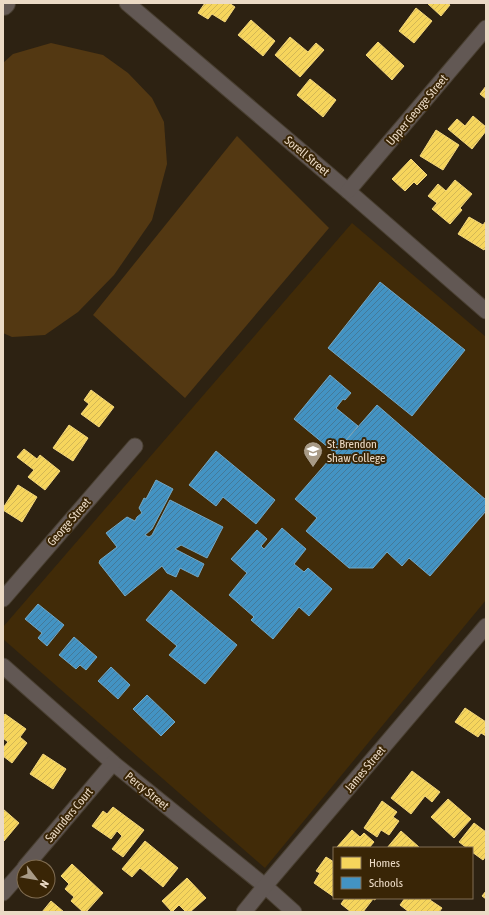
<svg xmlns="http://www.w3.org/2000/svg" width="489" height="915" font-family="'Asap Condensed',sans-serif">
<defs>
<pattern id="homes-hatch" width="6" height="6" patternUnits="userSpaceOnUse"><rect width="6" height="6" fill="#f6d55c"/><path d="M-1 1l2-2M0 6l6-6M5 7l2-2" fill="none" stroke="#d3b755"/></pattern>
<pattern id="schools-hatch" width="6" height="6" patternUnits="userSpaceOnUse"><rect width="6" height="6" fill="#4393c3"/><path d="M-1 1l2-2M0 6l6-6M5 7l2-2" fill="none" stroke="#447a9a"/></pattern>
</defs>
<rect width="100%" height="100%" fill="#2d2212"/>
<!-- built -->
<polygon fill="#412b08" points="352,223 486,337 486,600 265,868 3,639 3,627"/>
<!-- grass -->
<g fill="#533812">
<polygon points="51,43 103,55 128,73 152,98 164,122 167,164 152,220 114,275 78,312 45,335 12,337 3,333 3,63 13,54"/>
<polygon points="237,136 329,228 185,398 93,315"/>
</g>
<!-- homes -->
<g fill="url(#homes-hatch)" stroke="#f3d67c">
<polygon points="205,3 229,3 235,7 225,22 212,14 208,19 198,13"/>
<polygon points="427,3 447,3 450,5 441,16"/>
<polygon points="416,8 432,21 414,43 399,31"/>
<polygon points="251,20 275,41 263,56 238,35"/>
<polygon points="290,37 308,52 316,43 324,50 300,77 275,55"/>
<polygon points="378,42 404,66 392,80 366,55"/>
<polygon points="310,79 336,100 323,117 297,95"/>
<polygon points="486,86 486,99 480,94"/>
<polygon points="473,116 486,127 486,131 472,149 448,129 457,119 465,126"/>
<polygon points="436,130 459,145 443,170 420,156"/>
<polygon points="411,159 427,175 417,185 414,182 405,191 392,179"/>
<polygon points="455,180 472,194 460,208 462,210 450,224 432,209 437,203 428,196 438,184 446,191"/>
<polygon points="469,217 483,225 486,221 486,247 484,250 458,234"/>
<polygon points="91,390 114,407 99,427 81,414 89,404 84,400"/>
<polygon points="69,425 88,438 73,461 53,448"/>
<polygon points="24,449 37,459 40,455 60,471 45,490 28,477 34,470 17,457"/>
<polygon points="18,485 37,497 22,522 3,510 3,508"/>
<polygon points="465,708 486,722 486,736 481,733 478,737 455,722"/>
<polygon points="5,714 26,729 20,737 27,743 12,763 3,756 3,748 8,742 3,738 3,717"/>
<polygon points="43,754 66,769 53,789 30,774"/>
<polygon points="412,771 440,792 432,802 425,796 411,814 391,798"/>
<polygon points="448,799 471,819 454,838 431,817"/>
<polygon points="382,801 397,812 393,817 399,821 389,835 381,830 377,837 364,828"/>
<polygon points="113,807 144,830 123,857 112,849 122,836 117,831 111,839 92,826 103,811 107,814"/>
<polygon points="3,809 19,823 4,841 3,840"/>
<polygon points="474,823 486,832 486,856 483,860 472,852 472,848 467,848 459,842"/>
<polygon points="352,830 360,837 364,833 374,842 369,848 339,848 337,847"/>
<polygon points="401,831 419,847 418,848 387,848"/>
<polygon points="145,841 178,868 163,887 140,868 132,877 122,869"/>
<polygon points="326,857 334,862 334,867 333,869 334,869 334,897 314,883 320,873 316,871"/>
<polygon points="72,864 103,893 86,912 83,912 71,901 74,897 65,889 69,884 61,876"/>
<polygon points="187,878 206,898 190,912 186,912 179,905 172,912 162,901"/>
<polygon points="486,891 486,899 482,896"/>
<polygon points="345,898 376,898 375,900 373,899 363,912 351,912 341,904"/>
<polygon points="405,898 432,898 430,900 442,908 439,912 409,912 400,905"/>
<polygon points="51,901 64,912 42,912"/>
</g>
<!-- schools -->
<g fill="url(#schools-hatch)" stroke="#75a8c4">
<polygon points="380,282 465,350 412,416 328,348"/>
<polygon points="330,375 351,393 345,400 343,399 336,408 358,426 335,453 294,419"/>
<polygon points="377,405 486,500 486,511 430,576 409,558 402,566 387,552 373,568 349,568 306,531 317,518 295,499"/>
<polygon points="216,451 275,500 256,524 223,497 216,506 189,485"/>
<polygon points="156,480 173,489 152,529 145,535 149,537 152,535 170,500 223,527 207,558 181,545 175,549 204,564 198,577 180,568 176,577 167,573 162,566 125,596 99,563 100,560 117,547 106,533 127,517 135,521 137,517 142,513 139,508 144,498 146,499"/>
<polygon points="282,528 306,549 294,564 304,572 308,568 332,589 309,616 299,607 273,639 251,620 254,617 229,595 247,573 231,559 257,530 267,539 261,546 264,549"/>
<polygon points="171,590 237,645 205,684 169,655 177,646 146,620"/>
<polygon points="38,604 64,625 47,646 38,638 42,633 25,619"/>
<polygon points="74,637 97,657 86,670 80,665 76,669 59,655"/>
<polygon points="111,667 130,685 118,699 98,681"/>
<polygon points="147,695 175,722 161,736 133,709"/>
</g>
<g fill="none" stroke-linecap="round" stroke-linejoin="round">
<!-- street casing -->
<g stroke="#493f31" stroke-width="17">
<g id="street">
<polyline points="127,3 348,191 486,311"/>
<polyline points="348,191 486,28"/>
<polyline points="3,599 135,446"/>
<polyline points="3,666 113,763 265,886 294,912"/>
<polyline points="25,867 113,763"/>
<polyline points="3,893 24,869"/>
<polyline points="244,912 265,886 486,626"/>
</g>
</g>
<!-- secondary casing -->
<g stroke="#493f31" stroke-width="24">
<polyline id="secondary" points="3,4 4,3"/>
</g>
<!-- street -->
<use href="#street" stroke="#625854" stroke-width="15"/>
<!-- secondary -->
<use href="#secondary" stroke="#645953" stroke-width="22"/>
</g>
<!-- icons -->
<defs>
<g id="school-pin" transform="scale(1)"><path d="M0 17L-7.5 6A9.5 9.5 0 1 1 7.5 6Z" fill="#a89a86" stroke="#392506"/><path d="M0-5L7-2L0 1L-7-2ZM-4 1L0 2.5L4 1V4Q0 6-4 4Z" fill="#fff"/></g>
</defs>
<g fill-rule="evenodd">
<use href="#school-pin" x="313" y="451"/>
</g>
<g text-anchor="middle" stroke-width="4" stroke-linejoin="round" paint-order="stroke">
<!-- street labels -->
<g font-size="12" fill="#ebdac5" stroke="#392506">
<text transform="translate(417 110) rotate(-50)" y="4">Upper George Street</text>
<text transform="translate(307 156) rotate(40)" y="4">Sorell Street</text>
<text transform="translate(69 522) rotate(-49)" y="4">George Street</text>
<text transform="translate(365 769) rotate(-50)" y="4">James Street</text>
<text transform="translate(147 791) rotate(39)" y="4">Percy Street</text>
<text transform="translate(69 815) rotate(-50)" y="4">Saunders Court</text>
</g>
<!-- poi labels -->
<g font-size="12" fill="#ebdac5" stroke="#392506" text-anchor="start">
<text x="327" y="448">St. Brendon<tspan x="327" dy="14">Shaw College</tspan></text>
</g>
</g>
<!-- border -->
<rect width="489" height="915" fill="none" stroke="#ebdac5" stroke-width="8"/>
<!-- legend -->
<rect x="333" y="847" width="140" height="52" fill="#392506" stroke="#806d52"/>
<rect x="341" y="857" width="20" height="12" fill="#f6d55c" stroke="#806d52"/>
<text x="369" y="867" font-size="12" fill="#ebdac5">Homes</text>
<rect x="341" y="877" width="20" height="12" fill="#4393c3" stroke="#806d52"/>
<text x="369" y="887" font-size="12" fill="#ebdac5">Schools</text>
<!-- north arrow -->
<g transform="translate(36 879) rotate(121)"><circle r="19" fill="#392506" stroke="#806d52"/>
<path d="M0-3L7 15L0 10L-7 15Z" fill="#a89a86"/>
<text y="-6" font-size="11" font-weight="bold" text-anchor="middle" fill="#ebdac5">N</text>
</g>
</svg>
